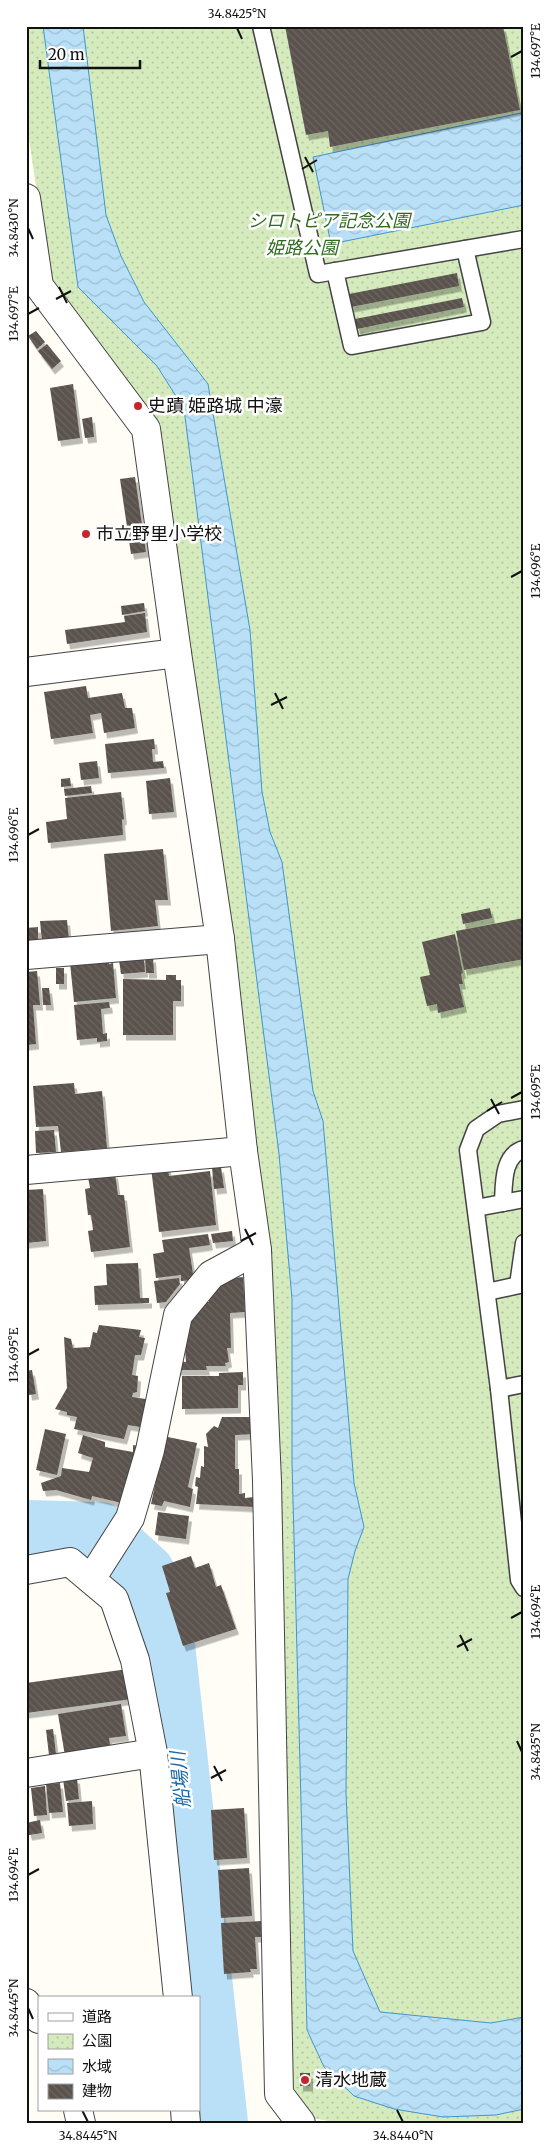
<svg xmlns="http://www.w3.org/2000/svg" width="550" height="2149" font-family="Merriweather,'Noto Sans JP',serif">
<defs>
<pattern id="park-dots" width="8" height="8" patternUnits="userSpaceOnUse" patternTransform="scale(1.25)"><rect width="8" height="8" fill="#d5ebbd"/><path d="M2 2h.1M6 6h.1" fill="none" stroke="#b6c8a1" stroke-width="1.8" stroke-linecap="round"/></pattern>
<pattern id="water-waves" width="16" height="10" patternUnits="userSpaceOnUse" patternTransform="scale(1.25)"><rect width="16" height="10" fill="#b9e0f7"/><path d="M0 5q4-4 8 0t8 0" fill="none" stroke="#9ebfd3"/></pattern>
<pattern id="building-back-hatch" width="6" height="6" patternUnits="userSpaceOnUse" patternTransform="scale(1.25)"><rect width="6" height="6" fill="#5a524d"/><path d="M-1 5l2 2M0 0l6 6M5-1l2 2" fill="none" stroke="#6d6662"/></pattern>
<filter id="shadow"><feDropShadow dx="3" dy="5.5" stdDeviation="0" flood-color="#0004"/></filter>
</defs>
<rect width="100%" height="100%" fill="#fffdf5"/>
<!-- park -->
<polygon fill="url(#park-dots)" points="26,26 524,26 524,2123 340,2123 312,2118 282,2083 267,1293 207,751 151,413 52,293 26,119"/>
<!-- water -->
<g fill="url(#water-waves)" stroke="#3f96cf">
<polygon points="43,26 83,26 106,215 121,256 144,302 208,384 250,630 262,792 270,832 282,862 313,1091 323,1121 354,1483 364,1527 355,1551 348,1579 346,1793 353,1951 380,2012 491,2023 524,2017 524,2109 496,2115 443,2117 394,2109 354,2096 324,2067 307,2030 292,1462 292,1299 279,1154 184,409 157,366 78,287"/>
<polygon points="521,113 524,125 524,205 331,244 313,157"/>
</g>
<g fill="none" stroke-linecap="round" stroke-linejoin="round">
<!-- river -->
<polyline stroke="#b9e0f7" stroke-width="60" points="26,1530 100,1532 145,1573 164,1636 218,2123"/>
</g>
<!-- building -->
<g fill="url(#building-back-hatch)" filter="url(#shadow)">
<polygon points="285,26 503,26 520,110 330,147 328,131 306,135"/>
<polygon points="457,273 459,286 351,307 349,294"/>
<polygon points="462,298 464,307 357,329 355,319"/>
<polygon points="36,331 45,342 37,349 28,336"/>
<polygon points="47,344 61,361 52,369 38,351"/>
<polygon points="73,384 80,438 58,441 50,388"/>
<polygon points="92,417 94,437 85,438 82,419"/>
<polygon points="135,477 146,552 131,554 120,479"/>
<polygon points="144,603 145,611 122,615 121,606"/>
<polygon points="145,613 147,632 67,644 65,630 125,622 124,616"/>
<polygon points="86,686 88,698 122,693 125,708 132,708 135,728 104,733 101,713 90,715 93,733 51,739 44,692"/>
<polygon points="154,739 155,749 152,749 153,762 163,761 164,768 108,773 105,744"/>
<polygon points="97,761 99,778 81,780 79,763"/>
<polygon points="70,778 71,786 61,787 61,779"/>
<polygon points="170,778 174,812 149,814 146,781"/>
<polygon points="91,786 92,793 65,796 64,789"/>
<polygon points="121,792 124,819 122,820 123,835 48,843 46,822 67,819 65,798"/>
<polygon points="163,849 168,900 155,900 158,926 111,931 104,854"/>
<polygon points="490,908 492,918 463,924 461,914"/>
<polygon points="524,918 524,959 464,970 456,931"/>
<polygon points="67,920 69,940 42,942 40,921"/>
<polygon points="38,927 38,941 26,942 26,928"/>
<polygon points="455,934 463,973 461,974 463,984 459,984 464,1007 438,1013 437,1004 427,1006 420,977 430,975 422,942"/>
<polygon points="144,957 145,972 121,974 119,960"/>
<polygon points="153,957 154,973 146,973 145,958"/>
<polygon points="109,959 109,964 113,963 116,998 74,1002 70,963"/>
<rect x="56" y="968" width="8" height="16"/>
<polygon points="37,971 40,1005 33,1005 36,1044 26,1045 26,972"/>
<polygon points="166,975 176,975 176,980 181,980 181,1001 173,1001 173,1035 123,1035 123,979 166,980"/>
<polygon points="42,988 49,988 51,1005 43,1005"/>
<polygon points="109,1002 110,1008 101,1009 103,1034 107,1033 107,1041 97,1042 97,1038 77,1040 74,1005"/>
<polygon points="74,1083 75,1094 102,1091 107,1148 61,1152 58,1126 36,1127 33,1086"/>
<polygon points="54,1130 56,1152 36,1153 35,1131"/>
<polygon points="168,1166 169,1176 210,1171 216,1225 159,1232 151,1168"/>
<polygon points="221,1167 224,1188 214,1189 212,1168"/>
<polygon points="115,1173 118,1195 124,1195 130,1247 91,1252 88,1231 93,1230 91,1215 88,1215 85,1189 90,1188 88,1177"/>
<polygon points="43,1189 46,1241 26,1243 26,1190"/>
<polygon points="232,1231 233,1241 213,1243 211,1234"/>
<polygon points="208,1234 210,1245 189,1248 194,1280 181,1281 181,1275 156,1278 153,1254 164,1252 162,1240"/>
<polygon points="138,1263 140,1298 149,1298 149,1303 95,1305 94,1286 107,1285 106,1264"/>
<polygon points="243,1277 245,1312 230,1313 231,1348 227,1348 229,1362 225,1363 226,1366 206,1366 207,1370 177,1370 178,1361 186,1362 184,1336 195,1302 209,1302 207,1285 222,1285 223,1279"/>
<polygon points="179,1278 180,1284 166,1302 157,1303 154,1281"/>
<polygon points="99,1325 141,1330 139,1337 145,1338 141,1355 135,1355 132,1375 138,1376 137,1392 133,1393 132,1397 152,1400 146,1428 128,1425 124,1439 74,1429 77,1417 67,1415 67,1412 55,1409 67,1388 64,1337 71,1339 73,1348 90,1347 93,1332 97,1333"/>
<polygon points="32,1370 36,1394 29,1395 26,1371"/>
<polygon points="243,1372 243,1385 238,1385 238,1408 182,1409 182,1376 219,1376 219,1373"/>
<polygon points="222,1417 255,1417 256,1434 235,1435 235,1469 239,1469 239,1494 245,1493 245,1498 254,1497 255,1507 196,1504 198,1487 195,1486 196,1477 200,1478 201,1466 204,1467 204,1446 208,1447 206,1434 214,1426 218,1428"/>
<polygon points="45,1429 66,1434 57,1475 36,1470"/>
<polygon points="83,1435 105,1442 105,1447 133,1452 133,1445 143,1447 126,1504 92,1496 91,1500 56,1490 43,1491 41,1483 61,1476 62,1468 89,1472 93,1458 78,1453"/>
<polygon points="163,1436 197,1443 188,1487 193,1489 190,1507 164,1501 162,1506 151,1504 159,1467"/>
<polygon points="158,1512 189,1516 186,1539 155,1535"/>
<polygon points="191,1556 195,1568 209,1563 216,1587 221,1585 236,1629 183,1646 166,1593 170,1592 162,1566"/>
<polygon points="128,1669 132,1699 26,1713 26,1683"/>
<polygon points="121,1704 126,1736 109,1738 111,1750 65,1756 58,1714"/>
<polygon points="53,1729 56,1754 49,1755 46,1730"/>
<polygon points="77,1778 79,1799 66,1801 63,1779"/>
<polygon points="60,1783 63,1812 49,1813 46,1784"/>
<polygon points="45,1786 47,1815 34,1816 31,1788"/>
<polygon points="92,1801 93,1824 69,1826 67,1803"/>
<polygon points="244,1808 247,1858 214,1860 211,1810"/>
<polygon points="40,1820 42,1833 29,1835 26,1823"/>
<polygon points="249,1868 252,1916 221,1918 218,1870"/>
<polygon points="262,1921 263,1937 255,1937 257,1969 250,1969 251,1972 224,1974 221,1923"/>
<rect x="300" y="2073" width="10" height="13"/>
</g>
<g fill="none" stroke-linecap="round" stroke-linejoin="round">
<!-- lane casing -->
<g stroke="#444" stroke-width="19">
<g id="lane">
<polyline points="261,26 318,274 524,239"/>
<polyline points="335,271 352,346 482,322 465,249"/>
<polyline points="524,1109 498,1114 476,1129 468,1150 499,1389 519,1580 524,1588"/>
<path d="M503 1203C504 1185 502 1155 524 1149"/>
<polyline points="476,1208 524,1199"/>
<polyline points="518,1285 524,1243"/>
<polyline points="487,1292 524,1284"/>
<polyline points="499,1389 524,1384"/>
</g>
</g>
<!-- street casing -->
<g stroke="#444" stroke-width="30">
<g id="street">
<polyline points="26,198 39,286 146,429 177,653 220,939 243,1151 257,1250 267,1481 279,2094 301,2123"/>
<polyline points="26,672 177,653"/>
<polyline points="26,955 220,939"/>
<polyline points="26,1170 243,1151"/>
<polyline points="26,1570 70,1562 114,1599 135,1660 153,1753 178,1998"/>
<polyline points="91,1579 130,1518 150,1450 178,1315 211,1275 257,1250"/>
<polyline points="26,1773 153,1753"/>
<polyline points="26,2003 39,2019"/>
<polyline points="78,2110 81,2123"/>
<polyline points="185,2110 186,2123"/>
</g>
</g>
<!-- lane -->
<use href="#lane" stroke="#fff" stroke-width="16"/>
<!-- street -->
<use href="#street" stroke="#fff" stroke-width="28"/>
</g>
<!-- ticks -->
<path fill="none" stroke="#111" stroke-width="2" d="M237 28 242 39M511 57 522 51M305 157 313 172M302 169 317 160M28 228 33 239M59 287 67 303M56 299 71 291M28 314 39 308M511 577 522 571M275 693 283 709M271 705 287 697M28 835 39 829M511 1098 522 1092M491 1099 499 1114M487 1111 502 1102M245 1229 253 1245M241 1241 256 1233M28 1355 39 1349M511 1618 522 1612M460 1635 468 1651M457 1647 472 1639M517 1741 522 1752M214 1766 222 1781M211 1778 226 1770M28 1875 39 1869M28 2008 33 2019M82 2110 88 2122M397 2110 403 2122"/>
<!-- markers -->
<g fill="#c4262e" stroke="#fff" stroke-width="2">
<circle cx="138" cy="406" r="5"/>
<circle cx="86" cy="534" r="5"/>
<circle cx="305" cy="2080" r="5"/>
</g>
<g text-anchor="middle" stroke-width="5" stroke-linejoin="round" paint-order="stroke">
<!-- park labels -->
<g font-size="18" font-style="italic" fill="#2f6b1f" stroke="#fff">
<text x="329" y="227">シロトピア記念公園</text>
<text x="302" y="254">姫路公園</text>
</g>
<!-- poi labels -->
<g font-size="18" fill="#111" stroke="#fff" text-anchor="start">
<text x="148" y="412">史蹟 姫路城 中濠</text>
<text x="96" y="540">市立野里小学校</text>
<text x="315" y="2086">清水地蔵</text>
</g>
<!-- water labels -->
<g font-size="19" font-style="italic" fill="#1768a6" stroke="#fff">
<text transform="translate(180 1780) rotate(-96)" y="7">船場川</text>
</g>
</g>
<!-- border -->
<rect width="550" height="2149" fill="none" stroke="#ffffff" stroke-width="55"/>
<!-- legend -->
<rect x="38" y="1996" width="162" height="115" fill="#ffffff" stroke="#a0a0a0"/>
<rect x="48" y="2013" width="25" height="8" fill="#ffffff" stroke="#a0a0a0"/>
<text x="82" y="2022" font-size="15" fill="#111111">道路</text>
<rect x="48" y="2034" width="25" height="15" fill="url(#park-dots)" stroke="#a0a0a0"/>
<text x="82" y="2046" font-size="15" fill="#111111">公園</text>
<rect x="48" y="2059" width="25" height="15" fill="url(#water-waves)" stroke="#a0a0a0"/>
<text x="82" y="2072" font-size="15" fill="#111111">水域</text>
<rect x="48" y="2084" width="25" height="15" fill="url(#building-back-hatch)" stroke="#a0a0a0"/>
<text x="82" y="2096" font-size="15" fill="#111111">建物</text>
<!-- scale -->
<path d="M40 60v8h100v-8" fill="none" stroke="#111111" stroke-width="2.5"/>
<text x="48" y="60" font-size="15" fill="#111111" stroke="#ffffff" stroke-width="4" paint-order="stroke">20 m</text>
<rect x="28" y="28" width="494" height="2094" fill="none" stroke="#111" stroke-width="2"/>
<g font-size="12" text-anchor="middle" fill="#111">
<text x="237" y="18">34.8425°N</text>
<text transform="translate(536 51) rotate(-90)" y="4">134.697°E</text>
<text transform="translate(14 228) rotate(-90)" y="4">34.8430°N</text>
<text transform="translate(14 314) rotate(-90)" y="4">134.697°E</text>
<text transform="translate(536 571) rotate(-90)" y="4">134.696°E</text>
<text transform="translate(14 835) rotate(-90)" y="4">134.696°E</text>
<text transform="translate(536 1092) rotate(-90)" y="4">134.695°E</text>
<text transform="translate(14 1355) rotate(-90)" y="4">134.695°E</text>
<text transform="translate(536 1612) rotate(-90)" y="4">134.694°E</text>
<text transform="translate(536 1752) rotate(-90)" y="4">34.8435°N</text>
<text transform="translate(14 1875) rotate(-90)" y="4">134.694°E</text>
<text transform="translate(14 2008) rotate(-90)" y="4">34.8445°N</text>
<text x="88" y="2140">34.8445°N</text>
<text x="403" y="2140">34.8440°N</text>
</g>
</svg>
